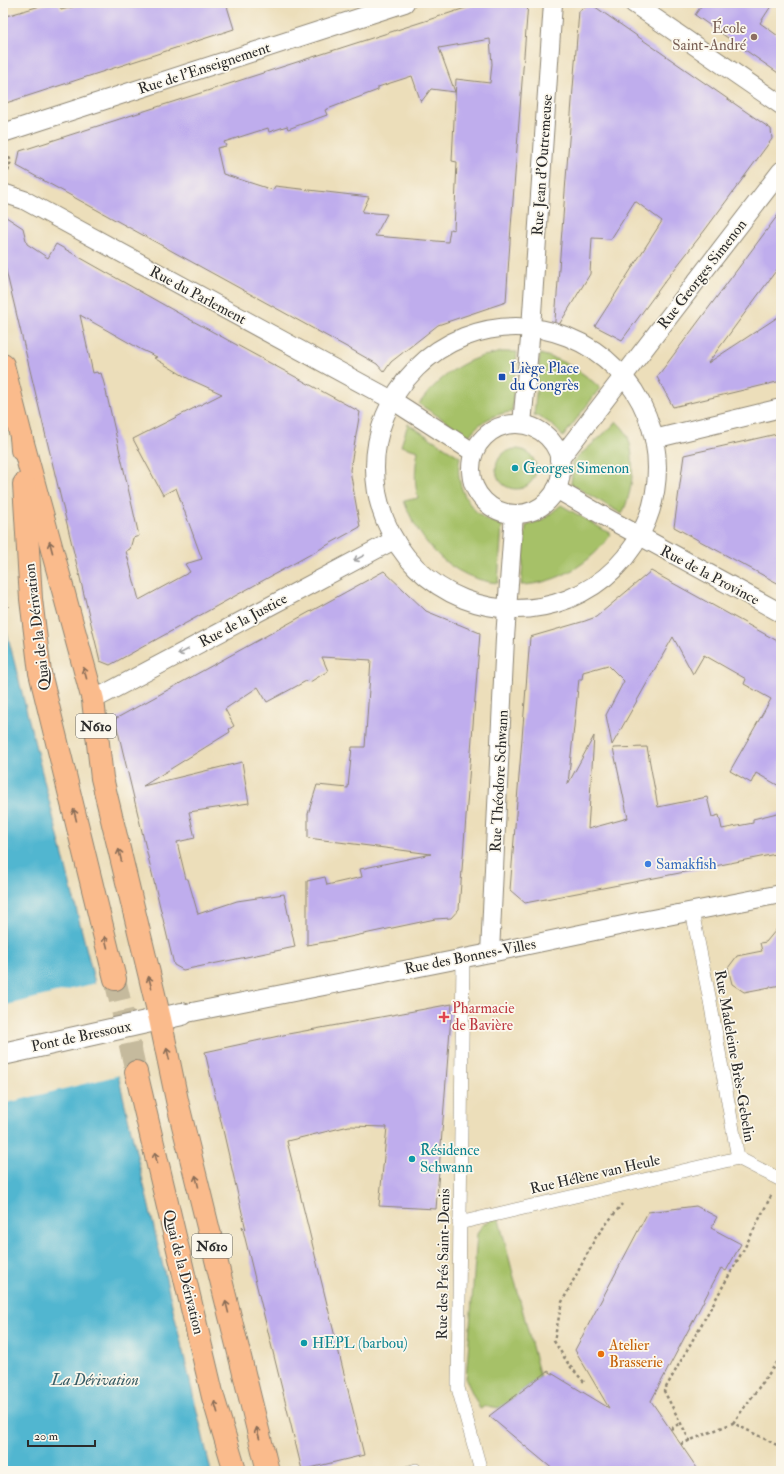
<svg xmlns="http://www.w3.org/2000/svg" width="784" height="1474" font-family="'IM FELL Double Pica',serif">
<rect width="100%" height="100%" fill="#fbf7ec"/>
<filter id="ink" filterUnits="userSpaceOnUse"><feTurbulence type="fractalNoise" baseFrequency=".025" numOctaves="2"/><feDisplacementMap in="SourceGraphic" scale="8" xChannelSelector="R" yChannelSelector="G"/><feConvolveMatrix kernelMatrix="1 2 1 2 8 2 1 2 1" color-interpolation-filters="sRGB"/></filter>
<filter id="wash" filterUnits="userSpaceOnUse"><feTurbulence type="fractalNoise" baseFrequency=".012" numOctaves="4" result="noise"/><feDisplacementMap in="SourceGraphic" scale="16" xChannelSelector="R" yChannelSelector="G"/><feGaussianBlur stdDeviation="0.9" result="paint"/><feColorMatrix in="noise" values="0 0 0 0 0 0 0 0 0 0 0 0 0 0 0 0 0 1.4 0 .05"/><feComposite in="paint" operator="in"/></filter>
<g filter="url(#wash)">
<rect width="100%" height="100%" fill="#ecdeba"/>
<!-- green -->
<g fill="#a6c167" stroke="#687649">
<path d="M501 352H517L512 412C496 413 478 422 469 436L419 404C435 382 456 364 483 356 489 355 495 354 501 352Z"/>
<path d="M540 354C564 360 582 371 600 388L563 437C556 427 546 419 534 415Z"/>
<path d="M617 422C621 426 626 431 628 437 636 461 633 491 622 514L571 484 573 467 572 462Z"/>
<path d="M408 424 460 457C455 480 464 504 484 518 489 521 496 523 502 525L498 583C451 579 419 542 404 501L418 498C414 482 415 467 418 451L401 446Z"/>
<circle cx="516" cy="469" r="20"/>
<path d="M561 505 611 534C592 563 557 584 521 585L526 526 544 519Z"/>
<polygon points="498,1216 540,1377 500,1408 486,1406 480,1409 466,1380 477,1234 482,1225"/>
</g>
<!-- water -->
<polygon fill="#51b6d0" stroke="#3e707e" points="3,617 119,1079 211,1471 3,1471"/>
<!-- pier -->
<polygon fill="#ecdeba" points="96,983 120,1075 3,1104 3,1006"/>
<g id="blocks">
<!-- building -->
<g fill="#bfaded" fill-rule="evenodd">
<polygon points="50,3 59,3 61,10 88,3 148,3 149,7 162,3 226,3 234,29 3,104 3,17"/>
<path d="M481 3H528L511 227 506 302 438 325 391 362 384 372 377 364 354 351 17 166 20 151ZM490 39 492 64 490 83 456 79 452 161 457 162 454 230 450 229 448 242 375 236 387 214 362 212 369 197 275 186 273 190 223 174 217 148 226 146 224 142 268 128 269 132 287 126 288 129 327 115 325 110 378 90V87L412 76 421 102 431 89 455 92 439 48Z"/>
<polygon points="703,3 773,3 760,23 781,38 781,75 695,15"/>
<polygon points="591,4 771,129 772,139 705,230 663,284 622,340 595,326 662,221 635,201 611,239 592,238 590,274 554,333 579,11"/>
<polygon points="781,211 781,264 708,363 781,315 781,381 673,407 657,377"/>
<path d="M3 215 23 228 27 244 48 258 56 244 180 314 360 412 350 470 360 527 110 665 100 661 3 258ZM80 315 142 350 157 357 154 358 189 379 222 394 133 439 163 495 176 488 202 559 185 564 190 572 139 600 126 551 130 549 133 538 139 536 105 387 101 373 98 374 97 372 93 373Z"/>
<polygon points="781,433 781,585 674,527 684,455"/>
<polygon points="384,571 426,611 480,633 459,909 451,918 435,919 331,941 307,945 307,881 325,877 327,885 362,877 360,869 431,854 308,838 308,814 317,785 348,788 352,747 365,747 371,660 322,657 328,671 310,682 308,680 267,702 258,687 225,709 234,726 229,729 230,732 143,786 242,762 249,803 189,812 195,838 177,842 186,879 188,879 198,914 237,901 284,894 295,947 183,970 174,965 115,719"/>
<polygon points="651,571 781,643 781,787 756,773 751,783 730,771 771,699 744,684 746,679 704,655 693,674 673,637 612,745 606,715 624,681 608,665 583,672 582,679 579,679 568,784 594,736 588,829 628,818 613,748 647,747 658,807 707,797 712,817 719,815 722,829 753,823 753,819 781,812 781,853 634,882 525,903 510,890 530,637 585,621 596,617"/>
<polygon points="781,924 781,985 744,992 732,984 728,968 737,956 762,951 760,943 766,942"/>
<polygon points="452,1004 436,1209 379,1206 387,1127 349,1126 287,1141 364,1455 302,1470 242,1226 246,1230 205,1052 288,1034"/>
<polygon points="696,1206 717,1217 711,1228 741,1244 726,1271 721,1268 651,1401 699,1471 555,1471 489,1416 548,1371 609,1408 575,1350 648,1212"/>
</g>
</g>
</g>
<g filter="url(#ink)">
<use href="#blocks" fill-opacity="0" stroke="#8c8472" stroke-width="1"/>
<g fill="none" stroke-linecap="round" stroke-linejoin="round">
<!-- primary-tunnel -->
<polyline stroke="#c5ba9d" stroke-width="22" stroke-dasharray="22 11" stroke-linecap="butt" points="115,979 136,1072"/>
<!-- service casing -->
<g stroke="#8c8472" stroke-width="10">
<polyline id="service" points="406,1471 416,1468"/>
</g>
<!-- pedestrian casing -->
<g stroke="#8c8472" stroke-width="14">
<g id="pedestrian">
<polyline points="692,911 710,1001 738,1158"/>
<polyline points="463,958 458,1388 481,1471"/>
<polyline points="738,1158 781,1180"/>
<polyline points="459,1223 738,1158"/>
</g>
</g>
<!-- minor casing -->
<g stroke="#8c8472" stroke-width="20">
<g id="minor">
<polyline points="633,3 781,105"/>
<polyline points="3,133 405,3"/>
<polyline points="3,193 24,200 392,400 473,452"/>
<circle cx="516" cy="468" r="141"/>
<polyline points="522,424 531,328 553,3"/>
<circle cx="516" cy="469" r="45"/>
<polyline points="654,439 781,408"/>
<polyline points="559,460 781,171"/>
<polyline points="556,489 607,518 781,613"/>
<polyline points="93,700 394,540"/>
<polyline points="490,953 505,638 514,514"/>
<polyline points="182,1014 490,953 647,920 781,894"/>
</g>
</g>
<!-- tertiary casing -->
<g stroke="#8c8472" stroke-width="24">
<polyline id="tertiary" points="3,1054 182,1014"/>
</g>
<!-- primary casing -->
<g stroke="#8c8472" stroke-width="24">
<g id="primary">
<polyline points="3,365 21,436 22,450"/>
<polyline points="21,436 93,700 102,778 160,1019 178,1105 268,1471"/>
<polyline points="24,484 31,599 40,673 115,979"/>
<polyline points="136,1072 213,1397 235,1471"/>
</g>
</g>
<!-- path -->
<g stroke="#8c8472" stroke-width="2.5" stroke-dasharray="3 3" stroke-linecap="butt">
<polyline points="6,152 11,161 7,175"/>
<polyline points="3,589 8,607"/>
<polyline points="584,1382 569,1365 554,1341 562,1302 596,1237 622,1204"/>
<polyline points="733,1423 781,1357"/>
<polyline points="671,1429 680,1423"/>
<polyline points="690,1441 664,1391 745,1247 772,1194"/>
<polyline points="681,1444 733,1423 781,1447"/>
</g>
<!-- service -->
<use href="#service" stroke="#fff" stroke-width="9"/>
<!-- pedestrian -->
<use href="#pedestrian" stroke="#fff" stroke-width="13"/>
<!-- minor -->
<use href="#minor" stroke="#fff" stroke-width="18"/>
<!-- tertiary -->
<use href="#tertiary" stroke="#fff" stroke-width="22"/>
<!-- primary -->
<use href="#primary" stroke="#fabb8c" stroke-width="22"/>
</g>
<!-- one-way arrows -->
<defs><path id="oneway-shaft" d="M-6 0H5M1.5-3L5.5 0L1.5 3" fill="none" stroke-width="1.6" stroke-linecap="round" stroke-linejoin="round"/></defs>
<g stroke="#886c57">
<use href="#oneway-shaft" transform="translate(51 547) rotate(-105)"/>
<use href="#oneway-shaft" transform="translate(85 673) rotate(-105)"/>
<use href="#oneway-shaft" transform="translate(75 815) rotate(-104)"/>
<use href="#oneway-shaft" transform="translate(120 855) rotate(-103)"/>
<use href="#oneway-shaft" transform="translate(106 942) rotate(-104)"/>
<use href="#oneway-shaft" transform="translate(150 982) rotate(-105)"/>
<use href="#oneway-shaft" transform="translate(168 1054) rotate(-103)"/>
<use href="#oneway-shaft" transform="translate(156 1158) rotate(-104)"/>
<use href="#oneway-shaft" transform="translate(197 1181) rotate(-104)"/>
<use href="#oneway-shaft" transform="translate(227 1307) rotate(-104)"/>
<use href="#oneway-shaft" transform="translate(216 1407) rotate(-106)"/>
<use href="#oneway-shaft" transform="translate(258 1433) rotate(-105)"/>
</g>
<g stroke="#a0a0a0">
<use href="#oneway-shaft" transform="translate(359 558) rotate(152)"/>
<use href="#oneway-shaft" transform="translate(183 652) rotate(152)"/>
</g>
</g>
<!-- markers -->
<circle fill="#8d6e63" stroke="#fbf7ec" stroke-width="1.5" cx="754" cy="37" r="4"/>
<rect fill="#1a4fb4" stroke="#fbf7ec" stroke-width="1.5" x="498" y="373" width="8" height="8" rx="2"/>
<g fill="#0f9aa8" stroke="#fbf7ec" stroke-width="1.5">
<circle cx="515" cy="468" r="4"/>
<circle cx="412" cy="1159" r="4"/>
<circle cx="304" cy="1343" r="4"/>
</g>
<circle fill="#3f7fe0" stroke="#fbf7ec" stroke-width="1.5" cx="648" cy="864" r="4"/>
<path fill="#e0444e" stroke="#fbf7ec" stroke-width="1.5" d="M442 1011h4v4h4v4h-4v4h-4v-4h-4v-4h4z"/>
<circle fill="#e8710a" stroke="#fbf7ec" stroke-width="1.5" cx="601" cy="1354" r="4"/>
<g text-anchor="middle" stroke-width="3.5" stroke-linejoin="round" paint-order="stroke">
<!-- shield labels -->
<g fill="#fbf7ec" stroke="#696865" stroke-width="1">
<rect x="76" y="714" width="40" height="24" rx="3"/>
<rect x="192" y="1234" width="40" height="24" rx="3"/>
</g>
<g font-size="14" font-weight="bold" fill="#2b2b2b">
<text x="96" y="731">N610</text>
<text x="212" y="1251">N610</text>
</g>
<!-- education labels -->
<g font-size="15" fill="#785e54" stroke="#fbf7ec" text-anchor="end">
<text x="746" y="33">École<tspan x="746" dy="17">Saint-André</tspan></text>
</g>
<!-- street labels -->
<g font-size="15" fill="#2b2b2b" stroke="#fbf7ec">
<text transform="translate(204 68) rotate(-18)" y="5">Rue de l'Enseignement</text>
<text transform="translate(542 165) rotate(-86)" y="5">Rue Jean d'Outremeuse</text>
<text transform="translate(702 274) rotate(-52)" y="5">Rue Georges Simenon</text>
<text transform="translate(198 295) rotate(28)" y="5">Rue du Parlement</text>
<text transform="translate(710 575) rotate(28)" y="5">Rue de la Province</text>
<text transform="translate(243 620) rotate(-28)" y="5">Rue de la Justice</text>
<text transform="translate(37 627) rotate(-97)" y="5">Quai de la Dérivation</text>
<text transform="translate(499 781) rotate(-87)" y="5">Rue Théodore Schwann</text>
<text transform="translate(470 956) rotate(-11)" y="5">Rue des Bonnes-Villes</text>
<text transform="translate(81 1036) rotate(-12)" y="5">Pont de Bressoux</text>
<text transform="translate(735 1056) rotate(80)" y="5">Rue Madeleine Brès-Gebelin</text>
<text transform="translate(595 1174) rotate(-13)" y="5">Rue Hélène van Heule</text>
<text transform="translate(443 1264) rotate(-89)" y="5">Rue des Prés Saint-Denis</text>
<text transform="translate(184 1272) rotate(76)" y="5">Quai de la Dérivation</text>
</g>
<!-- transit labels -->
<g font-size="15" fill="#164399" stroke="#fbf7ec" text-anchor="start">
<text x="510" y="373">Liège Place<tspan x="510" dy="17">du Congrès</tspan></text>
</g>
<!-- culture labels -->
<g font-size="15" fill="#0d838f" stroke="#fbf7ec" text-anchor="start">
<text x="523" y="473">Georges Simenon</text>
<text x="420" y="1155">Résidence<tspan x="420" dy="17">Schwann</tspan></text>
<text x="312" y="1348">HEPL (barbou)</text>
</g>
<!-- shop labels -->
<g font-size="15" fill="#366cbe" stroke="#fbf7ec" text-anchor="start">
<text x="656" y="869">Samakfish</text>
</g>
<!-- health labels -->
<g font-size="15" fill="#be3a42" stroke="#fbf7ec" text-anchor="start">
<text x="452" y="1013">Pharmacie<tspan x="452" dy="17">de Bavière</tspan></text>
</g>
<!-- food labels -->
<g font-size="15" fill="#c56008" stroke="#fbf7ec" text-anchor="start">
<text x="609" y="1350">Atelier<tspan x="609" dy="17">Brasserie</tspan></text>
</g>
<!-- water labels -->
<g font-size="16" font-style="italic" fill="#385c65" stroke="#fbf7ec">
<text x="95" y="1385">La Dérivation</text>
</g>
</g>
<!-- margin -->
<rect width="784" height="1474" fill="none" stroke="#fbf7ec" stroke-width="16"/>
<!-- scale -->
<path d="M28 1440v6h67v-6" fill="none" stroke="#2b2b2b" stroke-width="2"/>
<text x="34" y="1440" font-size="12" fill="#2b2b2b" stroke="#fbf7ec" stroke-width="3" paint-order="stroke">20 m</text>
</svg>
